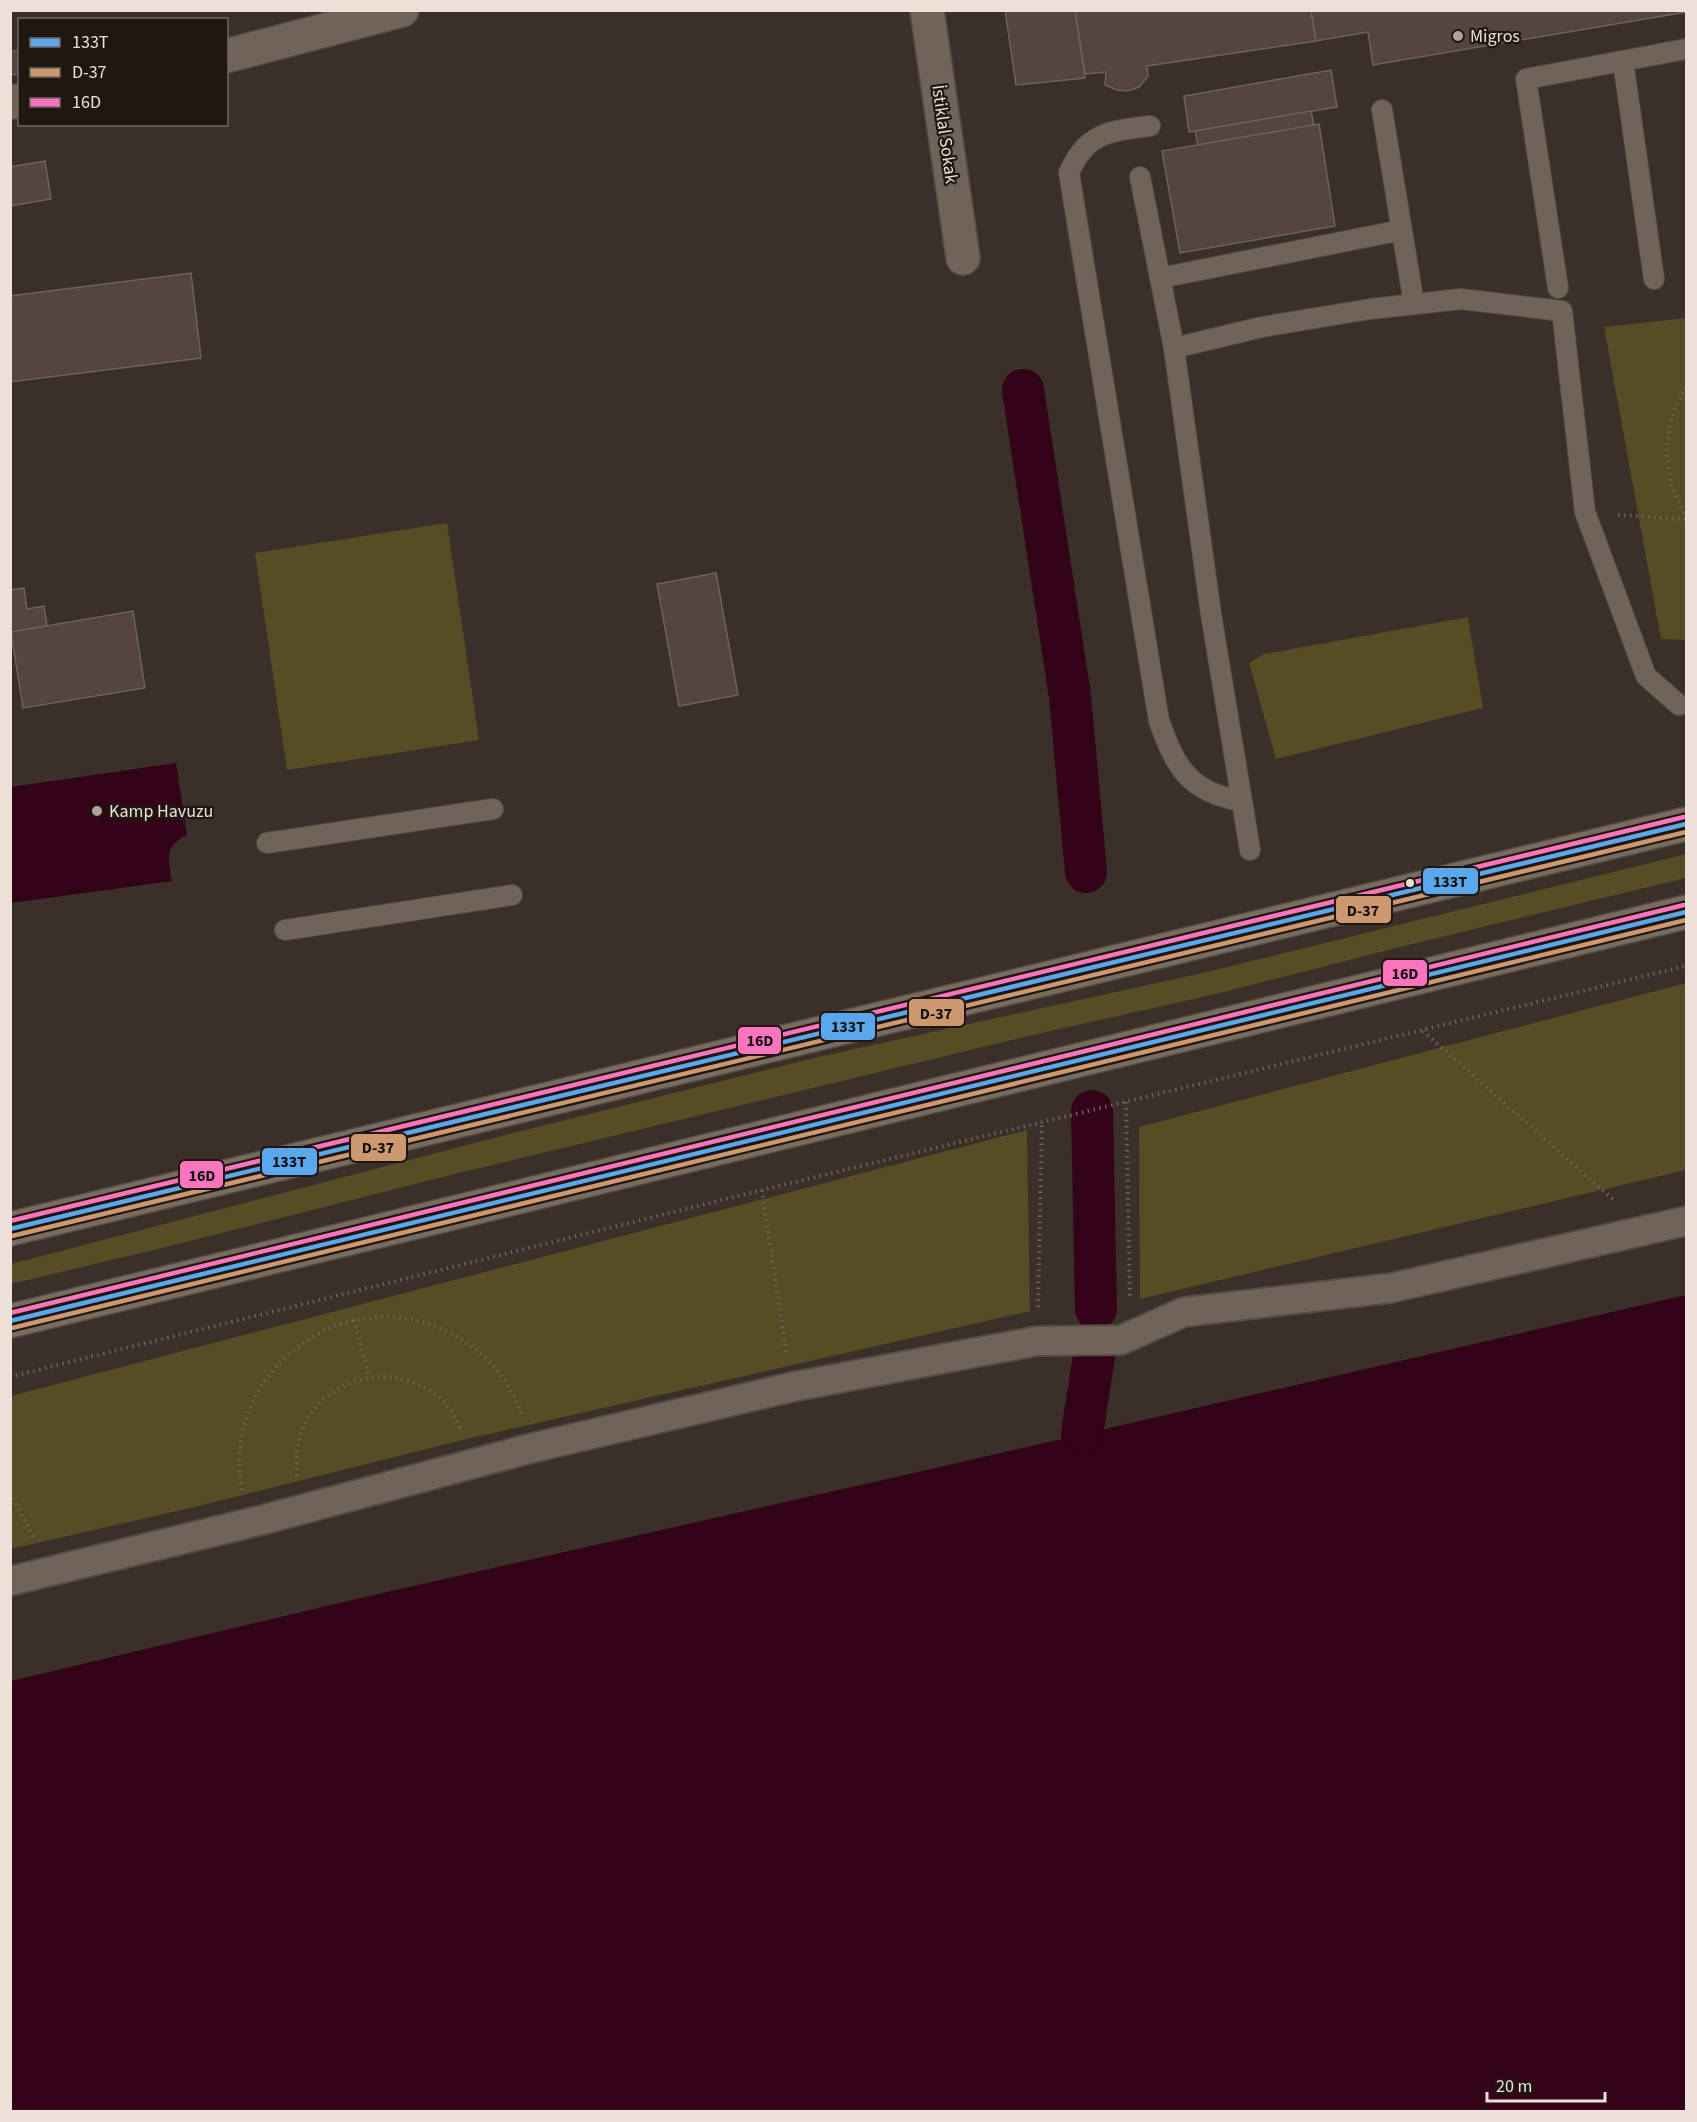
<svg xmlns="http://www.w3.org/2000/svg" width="1697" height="2122" font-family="'Source Sans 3',sans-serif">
<rect width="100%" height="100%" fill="#3a2f29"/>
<!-- green -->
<g fill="#574c23">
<polygon points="1686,318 1686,640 1661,639 1604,327"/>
<polygon points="447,523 479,740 287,770 255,553"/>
<polygon points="1468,617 1483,708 1276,759 1249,663 1264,654"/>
<polygon points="1686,854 1686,878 1396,948 1216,994 1033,1035 451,1175 162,1248 11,1284 11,1264 517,1132 818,1057 1207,972"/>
<polygon points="1686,983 1686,1170 1140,1299 1139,1127"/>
<polygon points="1027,1130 1030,1311 471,1438 199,1506 11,1549 11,1396"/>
</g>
<!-- water -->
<g fill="#330417">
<path d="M176 763 187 835C164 846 168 859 172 881L11 903V787Z"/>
<polygon points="1686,1295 1686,2111 11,2111 11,1681 365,1597 927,1470"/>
</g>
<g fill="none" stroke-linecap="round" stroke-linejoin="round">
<!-- canal -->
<g stroke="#330417" stroke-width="42">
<polyline points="1023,390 1070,696 1086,872"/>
<polyline points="1092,1111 1096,1309"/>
<polyline points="1082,1434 1094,1356"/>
</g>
</g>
<!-- building -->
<g fill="#554440" stroke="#6c625e" stroke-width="1.5">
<polygon points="1005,10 1075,10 1085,78 1016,85"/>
<polygon points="1075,10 1311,10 1316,41 1147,66 1148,76 1139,87 1128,91 1117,90 1105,85 1106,72 1085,74"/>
<polygon points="1311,10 1686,10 1686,12 1373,65 1368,32 1316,41"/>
<polygon points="20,50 20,74 10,75 10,52"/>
<polygon points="1331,70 1337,107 1189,132 1184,96"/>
<polygon points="1311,111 1314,125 1198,146 1195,131"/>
<polygon points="1319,124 1335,226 1180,253 1162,151"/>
<polygon points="45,161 51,199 10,206 10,167"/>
<polygon points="191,273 201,358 10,382 10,296"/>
<polygon points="716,573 738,695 679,706 657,584"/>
<polygon points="24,588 27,609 44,606 47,626 11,632 10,590"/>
<polygon points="133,611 145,688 23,708 11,632"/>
</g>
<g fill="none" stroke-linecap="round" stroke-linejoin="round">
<!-- service casing -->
<g stroke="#554c47" stroke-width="22">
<g id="service">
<polyline points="1623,61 1654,279"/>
<polyline points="1382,110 1414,304"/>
<path d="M1150 126C1111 131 1086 132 1069 173L1159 721C1176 768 1189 792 1241 801"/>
<polyline points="1140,177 1174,348"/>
<polyline points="1160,278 1402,230"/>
<polyline points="1558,288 1526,79 1686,49"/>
<polyline points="267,843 493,809"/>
<polyline points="1250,850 1211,614 1174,348 1262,327 1370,309 1461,299 1562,311 1585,512 1646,676 1679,705"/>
<polyline points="285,930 512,895"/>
</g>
</g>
<!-- pedestrian casing -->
<g stroke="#554c47" stroke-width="32">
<polyline id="pedestrian" points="10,1581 262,1520 532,1448 792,1387 1037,1341 1121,1340 1184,1312 1391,1288 1686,1221"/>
</g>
<!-- minor casing -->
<g stroke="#554c47" stroke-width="36">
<polyline id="minor" points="927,10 963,258"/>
</g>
<!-- tertiary casing -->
<g stroke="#554c47" stroke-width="36">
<g id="tertiary">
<polyline points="226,56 402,10"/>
<polyline points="10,102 20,101"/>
</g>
</g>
<!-- trunk casing -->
<g stroke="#554c47" stroke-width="36">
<g id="trunk">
<polyline points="10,1229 1686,824"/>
<polyline points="10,1321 1686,912"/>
</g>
</g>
<!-- path -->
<g stroke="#6b6259" stroke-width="4" stroke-dasharray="1.5 4.5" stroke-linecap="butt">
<polyline points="1686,387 1673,412 1666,448 1671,486 1686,517"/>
<polyline points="1618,515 1686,519"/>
<polyline points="1423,1031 1615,1201"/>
<polyline points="1126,1102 1130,1299"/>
<polyline points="762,1190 786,1352"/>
<polyline points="1038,1307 1042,1122"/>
<polyline points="354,1320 369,1377"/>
<polyline points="10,1377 762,1190 1686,966"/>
<path d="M297 1476C297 1461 296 1445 302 1430 325 1376 394 1359 440 1398 450 1407 456 1419 462 1432"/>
<path d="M242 1490C218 1358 370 1265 475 1349 496 1366 514 1390 522 1415"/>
<polyline points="10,1493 35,1540"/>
</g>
<!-- service -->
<use href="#service" stroke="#6f6457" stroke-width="20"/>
<!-- pedestrian -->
<use href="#pedestrian" stroke="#6f6457" stroke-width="28"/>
<!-- minor -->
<use href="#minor" stroke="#6f6457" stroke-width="33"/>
<!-- tertiary -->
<use href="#tertiary" stroke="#6f6457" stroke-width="33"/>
<!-- trunk -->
<use href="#trunk" stroke="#796b5d" stroke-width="33"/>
<!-- bus-1 casing -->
<g stroke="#201713" stroke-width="9">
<g id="bus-1">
<polyline points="10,1229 1686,824"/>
<polyline points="10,1321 1686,912"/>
</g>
</g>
<!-- bus-2 casing -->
<g stroke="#201713" stroke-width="9">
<g id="bus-2">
<polyline points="12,1236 1686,832"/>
<polyline points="12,1328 1686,920"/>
</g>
</g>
<!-- bus-3 casing -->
<g stroke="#201713" stroke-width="9">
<g id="bus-3">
<polyline points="10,1221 1684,817"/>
<polyline points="10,1313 1684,905"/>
</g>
</g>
<!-- bus-1 -->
<use href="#bus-1" stroke="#5aa8eb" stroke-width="4.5"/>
<!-- bus-2 -->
<use href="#bus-2" stroke="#cd976f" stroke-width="4.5"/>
<!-- bus-3 -->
<use href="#bus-3" stroke="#fc73be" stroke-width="4.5"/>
</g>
<!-- markers -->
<g fill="#aea29b" stroke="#201713" stroke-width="2">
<circle cx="1458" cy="36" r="6"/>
<circle cx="97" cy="811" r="6"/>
</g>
<circle fill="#ece0d9" stroke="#201713" stroke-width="2" cx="1410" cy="883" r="5"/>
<g text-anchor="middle" stroke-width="4.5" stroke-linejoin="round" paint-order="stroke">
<!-- poi labels -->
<g font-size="18" fill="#ece0d9" stroke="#201713" text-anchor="start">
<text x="1470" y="42">Migros</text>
<text x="109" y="817">Kamp Havuzu</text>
</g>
<!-- street labels -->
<g font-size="18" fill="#ece0d9" stroke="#201713">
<text transform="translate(945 134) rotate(82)" y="6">İstiklal Sokak</text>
</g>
</g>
<g stroke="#201713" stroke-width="2">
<rect x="1422" y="867" width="57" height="28" rx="6" fill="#5aa8eb"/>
<rect x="1335" y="895" width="57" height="29" rx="6" fill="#cd976f"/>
<rect x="1382" y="959" width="46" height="28" rx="6" fill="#fc73be"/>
<rect x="908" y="998" width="57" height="29" rx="6" fill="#cd976f"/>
<rect x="820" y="1012" width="56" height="29" rx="6" fill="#5aa8eb"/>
<rect x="737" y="1026" width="45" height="29" rx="6" fill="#fc73be"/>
<rect x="350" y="1133" width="57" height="29" rx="6" fill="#cd976f"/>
<rect x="261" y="1147" width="57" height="29" rx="6" fill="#5aa8eb"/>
<rect x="179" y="1160" width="45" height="29" rx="6" fill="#fc73be"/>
</g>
<g font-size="16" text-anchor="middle" font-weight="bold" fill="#111">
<text x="1450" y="887">133T</text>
<text x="1363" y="916">D-37</text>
<text x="1405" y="979">16D</text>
<text x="936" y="1019">D-37</text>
<text x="848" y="1032">133T</text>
<text x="760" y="1046">16D</text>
<text x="378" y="1153">D-37</text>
<text x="289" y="1167">133T</text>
<text x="202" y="1181">16D</text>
</g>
<!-- border -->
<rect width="1697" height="2122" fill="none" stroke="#ece0d9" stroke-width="24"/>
<!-- legend -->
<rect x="18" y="18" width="210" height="108" fill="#201713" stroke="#726762" stroke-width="1.5"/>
<rect x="30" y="38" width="30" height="9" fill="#5aa8eb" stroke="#726762" stroke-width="1.5"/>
<text x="72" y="48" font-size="18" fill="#ece0d9">133T</text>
<rect x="30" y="68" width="30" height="9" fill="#cd976f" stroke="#726762" stroke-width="1.5"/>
<text x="72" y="78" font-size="18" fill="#ece0d9">D-37</text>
<rect x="30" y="98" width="30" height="9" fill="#fc73be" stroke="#726762" stroke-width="1.5"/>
<text x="72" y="108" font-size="18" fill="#ece0d9">16D</text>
<!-- scale -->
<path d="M1487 2092v9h118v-9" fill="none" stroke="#ece0d9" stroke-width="3"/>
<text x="1496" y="2092" font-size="18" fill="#ece0d9" stroke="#201713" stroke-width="4.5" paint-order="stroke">20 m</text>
</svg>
